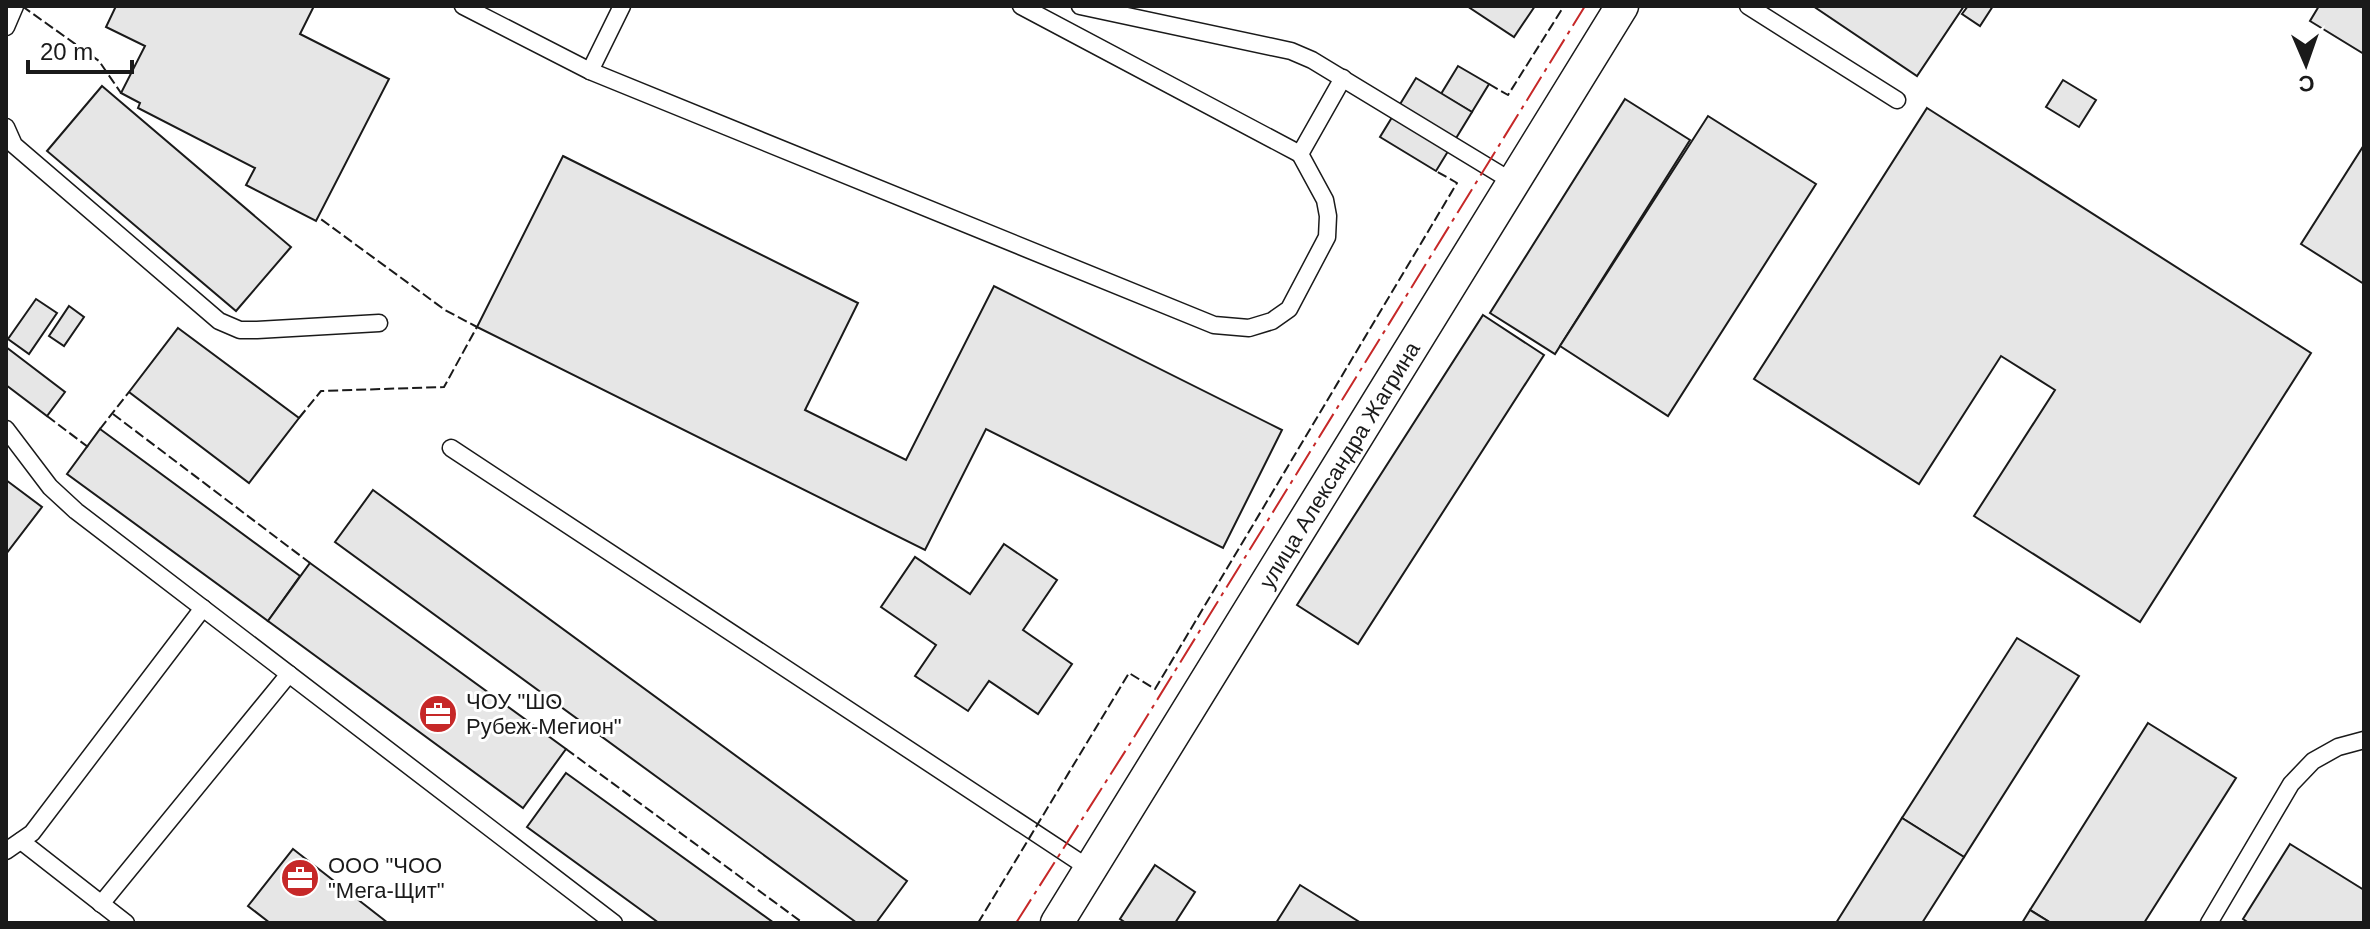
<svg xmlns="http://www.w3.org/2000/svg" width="2370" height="929" font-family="Arial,sans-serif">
<rect width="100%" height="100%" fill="#fff"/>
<!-- building -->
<g fill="#e6e6e6" stroke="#1a1a1a" stroke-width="2">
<polygon points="116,6 314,6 300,34 389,79 316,221 246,185 255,168 138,108 140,103 121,93 145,46 106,27"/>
<polygon points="1467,6 1535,6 1514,37"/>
<polygon points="1813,6 1964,6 1917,76"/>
<polygon points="1968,6 1993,6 1980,26 1962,14"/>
<polygon points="2319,6 2364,6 2364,54 2310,21"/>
<polygon points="1458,66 1489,84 1472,112 1441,94"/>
<polygon points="1416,78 1472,112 1436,171 1380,137"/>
<polygon points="2063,80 2096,100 2079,127 2046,107"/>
<polygon points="102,86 291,247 236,311 47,151"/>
<polygon points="1625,99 1690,140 1555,354 1490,313"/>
<polygon points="1927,108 2311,353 2140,622 1974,516 2055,390 2001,356 1919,484 1754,379"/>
<polygon points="1708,116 1816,184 1668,416 1560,346"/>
<polygon points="2364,145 2364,284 2301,244"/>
<polygon points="563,156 858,303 805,410 906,460 994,286 1282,430 1223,548 986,429 925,550 477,327"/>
<polygon points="36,299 57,313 29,354 8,339"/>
<polygon points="69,306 84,317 64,346 49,336"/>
<polygon points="1483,315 1544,355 1358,644 1297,605"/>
<polygon points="178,328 299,418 249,483 129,392"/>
<polygon points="6,347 65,392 47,416 6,385"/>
<polygon points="100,429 300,576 268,621 67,474"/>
<polygon points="6,480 42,507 6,554"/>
<polygon points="373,490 907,881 876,923 857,923 335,542"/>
<polygon points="1004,544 1057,580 1023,630 1072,664 1038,714 989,681 968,711 915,676 936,645 881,607 915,557 970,594"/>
<polygon points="310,563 566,749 523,808 268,621"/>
<polygon points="2017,638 2079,676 1964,857 1902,818"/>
<polygon points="2148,723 2236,778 2144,923 2051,923 2030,910"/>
<polygon points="566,773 774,923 659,923 527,827"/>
<polygon points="1902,818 1964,857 1922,923 1836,923"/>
<polygon points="2290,844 2364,890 2364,923 2249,923 2243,919"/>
<polygon points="293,849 388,923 270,923 248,906"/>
<polygon points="1155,865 1195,892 1175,923 1126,923 1120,919"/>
<polygon points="1300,885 1361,923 1276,923"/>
<polygon points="2030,910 2051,923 2022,923"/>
</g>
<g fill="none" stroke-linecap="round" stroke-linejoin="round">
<!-- lane casing -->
<g stroke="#1a1a1a" stroke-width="19">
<g id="lane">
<polyline points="463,6 590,71 1214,325 1249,328 1272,321 1289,309 1327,237 1328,216 1325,200 1300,154 1343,78"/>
<polyline points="1021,6 1300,154"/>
<polyline points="1080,6 1291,51 1312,60 1513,182"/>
<polyline points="1748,6 1897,100"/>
<polyline points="6,27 15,6"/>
<polyline points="590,71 622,6"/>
<polyline points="6,127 14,145 219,321 240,330 257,330 379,323"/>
<polyline points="6,429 50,487 76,511 614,923"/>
<polyline points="451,448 1090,869"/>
<polyline points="21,841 126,923"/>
<polyline points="6,851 32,833 203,608"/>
<polyline points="101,904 289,674"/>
<polyline points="2209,923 2291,784 2313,761 2338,747 2364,740"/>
</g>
</g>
<!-- street casing -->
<g stroke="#1a1a1a" stroke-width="35">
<g id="street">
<path id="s1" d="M1057 923 1622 6"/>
</g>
</g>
<!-- lane -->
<use href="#lane" stroke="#fff" stroke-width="16"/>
<!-- street -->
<use href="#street" stroke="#fff" stroke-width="32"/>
<!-- fence -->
<g stroke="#1a1a1a" stroke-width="2" stroke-dasharray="10 4" stroke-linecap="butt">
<polyline points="22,6 99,61 121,93"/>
<polyline points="1489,84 1508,95 1564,6"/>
<polyline points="113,414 310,563"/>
<polyline points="47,416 88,447"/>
<polyline points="299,418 321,391 444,387 477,327 445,310 318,217"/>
<polyline points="100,429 129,392"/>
<polyline points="566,749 803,923"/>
<polyline points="978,923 1129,673 1155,689 1457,183 1436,171"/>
</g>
<!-- power -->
<polyline stroke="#c62828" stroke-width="2" stroke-dasharray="28 6 4 6" stroke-linecap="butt" points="1016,923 1133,739 1585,6"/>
</g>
<!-- icons -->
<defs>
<g id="office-disc" transform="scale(2)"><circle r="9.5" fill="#c62828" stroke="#fff"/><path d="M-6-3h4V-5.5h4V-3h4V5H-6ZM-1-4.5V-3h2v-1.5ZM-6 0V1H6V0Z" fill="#fff"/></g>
</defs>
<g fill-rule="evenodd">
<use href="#office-disc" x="438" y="714"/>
<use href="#office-disc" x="300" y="878"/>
</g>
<g text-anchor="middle" stroke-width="6" stroke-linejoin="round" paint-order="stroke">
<!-- street labels -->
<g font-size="22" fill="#1a1a1a" stroke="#fff">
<text dy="8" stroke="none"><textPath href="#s1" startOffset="538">улица Александра Жагрина</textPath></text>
</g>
<!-- poi labels -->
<g font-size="22" fill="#1a1a1a" stroke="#fff" text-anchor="start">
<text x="466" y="709">ЧОУ "ШО<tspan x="466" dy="25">Рубеж-Мегион"</tspan></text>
<text x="328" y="873">ООО "ЧОО<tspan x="328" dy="25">"Мега-Щит"</tspan></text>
</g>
</g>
<!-- border -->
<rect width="2370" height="929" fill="none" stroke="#1a1a1a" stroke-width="16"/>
<!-- north arrow -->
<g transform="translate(2306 64) rotate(178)" stroke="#ffffff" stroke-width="6" paint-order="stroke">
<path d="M0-6L14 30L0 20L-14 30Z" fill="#1a1a1a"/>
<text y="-12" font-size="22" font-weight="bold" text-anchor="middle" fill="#1a1a1a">С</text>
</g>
<!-- scale -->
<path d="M28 60v12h104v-12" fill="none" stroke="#1a1a1a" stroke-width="4"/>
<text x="40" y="60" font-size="24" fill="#1a1a1a" stroke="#ffffff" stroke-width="6" paint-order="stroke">20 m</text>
</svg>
